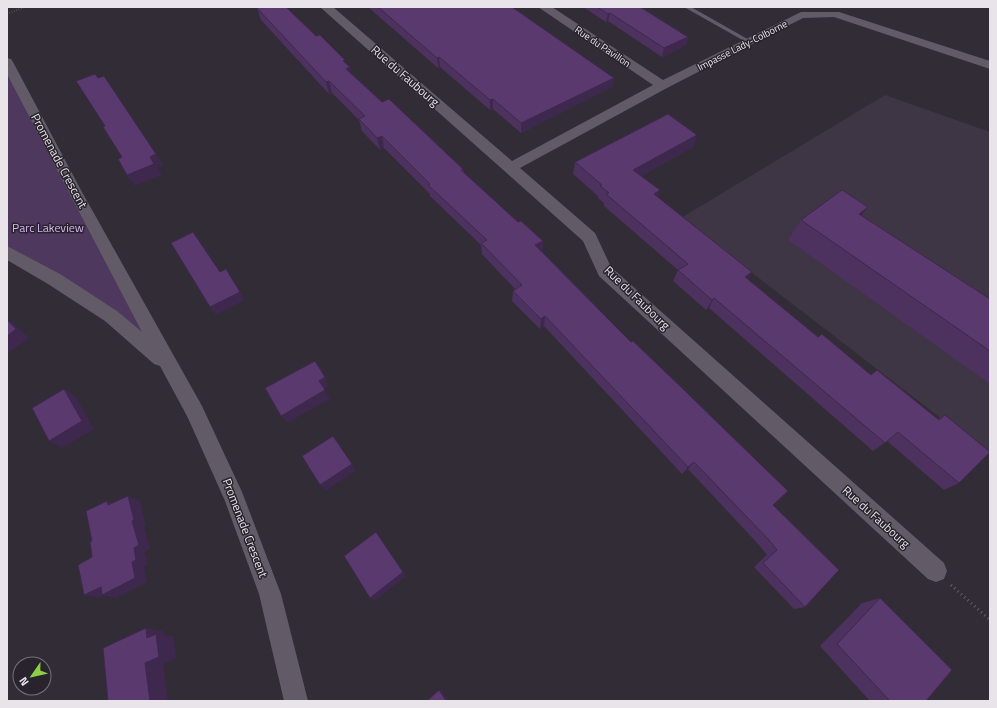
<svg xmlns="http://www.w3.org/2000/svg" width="997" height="708" font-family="'Titillium Web',sans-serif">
<rect width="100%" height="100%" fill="#322c37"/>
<!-- built -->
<polygon fill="#3e3645" points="885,95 990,132 990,456 681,218"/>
<!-- green -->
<polygon fill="#4e385d" points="7,62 169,365 7,252"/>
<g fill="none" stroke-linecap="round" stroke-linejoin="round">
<!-- path-far1 -->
<polyline stroke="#6a646e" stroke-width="2" stroke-dasharray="0.5 2" stroke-linecap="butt" points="7,14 25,7"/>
<!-- path -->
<polyline stroke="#6a646e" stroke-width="3" stroke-dasharray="1 3.5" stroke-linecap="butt" points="951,585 990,620"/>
<!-- service -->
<polygon fill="#625b67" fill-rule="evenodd" points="684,7 691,7 751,41 746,42"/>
<!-- minor -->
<g fill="#625b67" fill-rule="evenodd">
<polygon points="320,7 333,7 512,161 653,85 538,7 552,7 663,80 801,12 839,12 990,61 990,69 834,17 803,18 667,88 520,168 595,233 611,267 944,563 947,571 944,579 936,582 928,579 599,276 583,241"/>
<polygon points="7,58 11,59 13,62 82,192 202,406 242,492 281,594 308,701 284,701 259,594 225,501 188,418 160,366 154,364 105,321 48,284 7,260 7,246 60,274 117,311 142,332 7,74"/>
</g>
</g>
<!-- wall -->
<g fill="#4d315f">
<polygon points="368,7 512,7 614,78 612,87 521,133 493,109 490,110 440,67 438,68"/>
<polygon points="583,7 641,7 688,37 686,45 662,57 608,21 606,22"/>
<polygon points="257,8 346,64 350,67 351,73 382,102 463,169 464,173 518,222 543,241 542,252 773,505 805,607 794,609 754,567 767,555 759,545 688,469 682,474 544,326 540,329 512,301 513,291 515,289 482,254 481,245 430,196 430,194 384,148 380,150 362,131 359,120 332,93 329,94 261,20"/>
<polygon points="697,135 693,147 641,176 657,197 748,279 818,337 871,375 938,419 945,415 959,483 944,490 887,441 873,451 709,308 706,310 673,281 678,270 604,206 604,203 598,198 598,196 573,174 575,162"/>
<polygon points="861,216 990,299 990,384 788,240 801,220"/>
<polygon points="880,598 926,701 870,701 820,646 862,603"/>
</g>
<!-- shaded-wall -->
<g fill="#3e284d">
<polygon points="610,13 608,21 606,22 608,14"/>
<polygon points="688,37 686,45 662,57 664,48"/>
<polygon points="439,57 440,67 438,68 437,58"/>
<polygon points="345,60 347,69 350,67 353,80 349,81 343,61"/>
<polygon points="614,78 612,87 521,133 521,123"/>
<polygon points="329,81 332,93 329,94 326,82"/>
<polygon points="493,99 493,109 490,110 490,100"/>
<polygon points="697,135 693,147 630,182 633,170"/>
<polygon points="382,136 384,148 380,150 377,138"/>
<polygon points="156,154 164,165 157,168 162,175 135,186 127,175 150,157"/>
<polygon points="660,190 656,202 654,194"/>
<polygon points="868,207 853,226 859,214"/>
<polygon points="543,241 542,252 534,256 535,245"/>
<polygon points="226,269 245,300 216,315 210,307"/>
<polygon points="752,272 745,283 745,277"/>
<polygon points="714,298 709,308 706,310 712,300"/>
<polygon points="545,316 544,326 540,329 541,319"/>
<polygon points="7,319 12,322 29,338 7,354"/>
<polygon points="325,377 329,386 324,389 319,381"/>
<polygon points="64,389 76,397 94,429 62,448 49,441"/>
<polygon points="325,390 330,399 287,423 281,416"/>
<polygon points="694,462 688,469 682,474 688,467"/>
<polygon points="352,464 356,471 325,491 320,485"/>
<polygon points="128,496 140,501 146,526 144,527 150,549 145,552 148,564 144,566 147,582 115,598 104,595 98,598 84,595 132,562 134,548 132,521"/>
<polygon points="107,501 119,506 108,505"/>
<polygon points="376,532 406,576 375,601 370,598"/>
<polygon points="146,628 163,631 164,635 173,636 176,658 163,664 168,701 150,701 145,663"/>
<polygon points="439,690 442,690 448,701 446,701"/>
</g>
<!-- building -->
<g fill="#59396e" stroke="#3e284d">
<polygon points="260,7 286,7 316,36 320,35 345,60 343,61 350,67 346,69 382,102 389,99 463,169 461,170 518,222 521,221 543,241 535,245 631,342 633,341 683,389 788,491 773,505 839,570 805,607 763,563 777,550 769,540 694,462 688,467 545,316 541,319 513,291 522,285 481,243 487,240 428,185 430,184 382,136 377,138 359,119 365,116 329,81 326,82 257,8"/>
<polygon points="378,7 512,7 614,78 521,123 493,99 490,100 439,57 437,58"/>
<polygon points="597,7 640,7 688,37 664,48 610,13 608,14"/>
<polygon points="95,74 98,78 104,76 156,154 150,157 154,164 127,175 118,159 122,157 103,127 105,126 76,81"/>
<polygon points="668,114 697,135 633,170 660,190 654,194 752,272 745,277 818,337 822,334 871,375 877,370 939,420 945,415 990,452 959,483 898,432 885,443 714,298 712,300 678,270 688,264 606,194 609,193 600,186 602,185 575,162"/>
<polygon points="842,190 868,207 859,214 990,299 990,351 801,220"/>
<polygon points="193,232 220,272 226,269 240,292 210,307 171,243"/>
<polygon points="7,320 16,329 7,336"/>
<polygon points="315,361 325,377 319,381 325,390 281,416 265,388"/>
<polygon points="64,389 82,421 49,441 32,408"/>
<polygon points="333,436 352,464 320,485 302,456"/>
<polygon points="128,496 134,520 132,521 139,545 134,548 136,560 132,562 135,578 102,595 101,587 84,595 78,565 92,557 90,542 92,541 86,511 107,501 108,505"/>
<polygon points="376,532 403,572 370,598 344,556"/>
<polygon points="880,598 952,670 926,701 890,701 837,644"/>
<polygon points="146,628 147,638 156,634 159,657 145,663 150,701 108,701 103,648"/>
<polygon points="439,690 446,701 427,701"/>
</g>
<g text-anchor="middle" stroke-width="3" stroke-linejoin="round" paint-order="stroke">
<!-- far-street labels -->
<g font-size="10" fill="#e8e4ea" stroke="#28232c">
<text transform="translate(742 45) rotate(-27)" y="4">Impasse Lady-Colborne</text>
<text transform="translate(603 46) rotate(34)" y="4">Rue du Pavillon</text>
</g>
<!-- street labels -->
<g font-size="12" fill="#e8e4ea" stroke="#28232c">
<text transform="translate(405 76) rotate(41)" y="4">Rue du Faubourg</text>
<text transform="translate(59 161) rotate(62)" y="4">Promenade Crescent</text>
<text transform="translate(637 298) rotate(44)" y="4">Rue du Faubourg</text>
<text transform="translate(876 517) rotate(42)" y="4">Rue du Faubourg</text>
<text transform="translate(245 528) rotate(69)" y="4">Promenade Crescent</text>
</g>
<!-- park labels -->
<g font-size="12" fill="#dcb5f6" stroke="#28232c">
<text x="48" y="232">Parc Lakeview</text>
</g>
</g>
<!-- border -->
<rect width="997" height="708" fill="none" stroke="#e8e4ea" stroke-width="16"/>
<!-- north arrow -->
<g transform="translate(32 676) rotate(236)"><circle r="19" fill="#28232c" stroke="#757078"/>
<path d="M0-3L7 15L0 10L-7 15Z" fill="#8dce44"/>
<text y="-6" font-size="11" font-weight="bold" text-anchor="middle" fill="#e8e4ea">N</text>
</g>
</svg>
